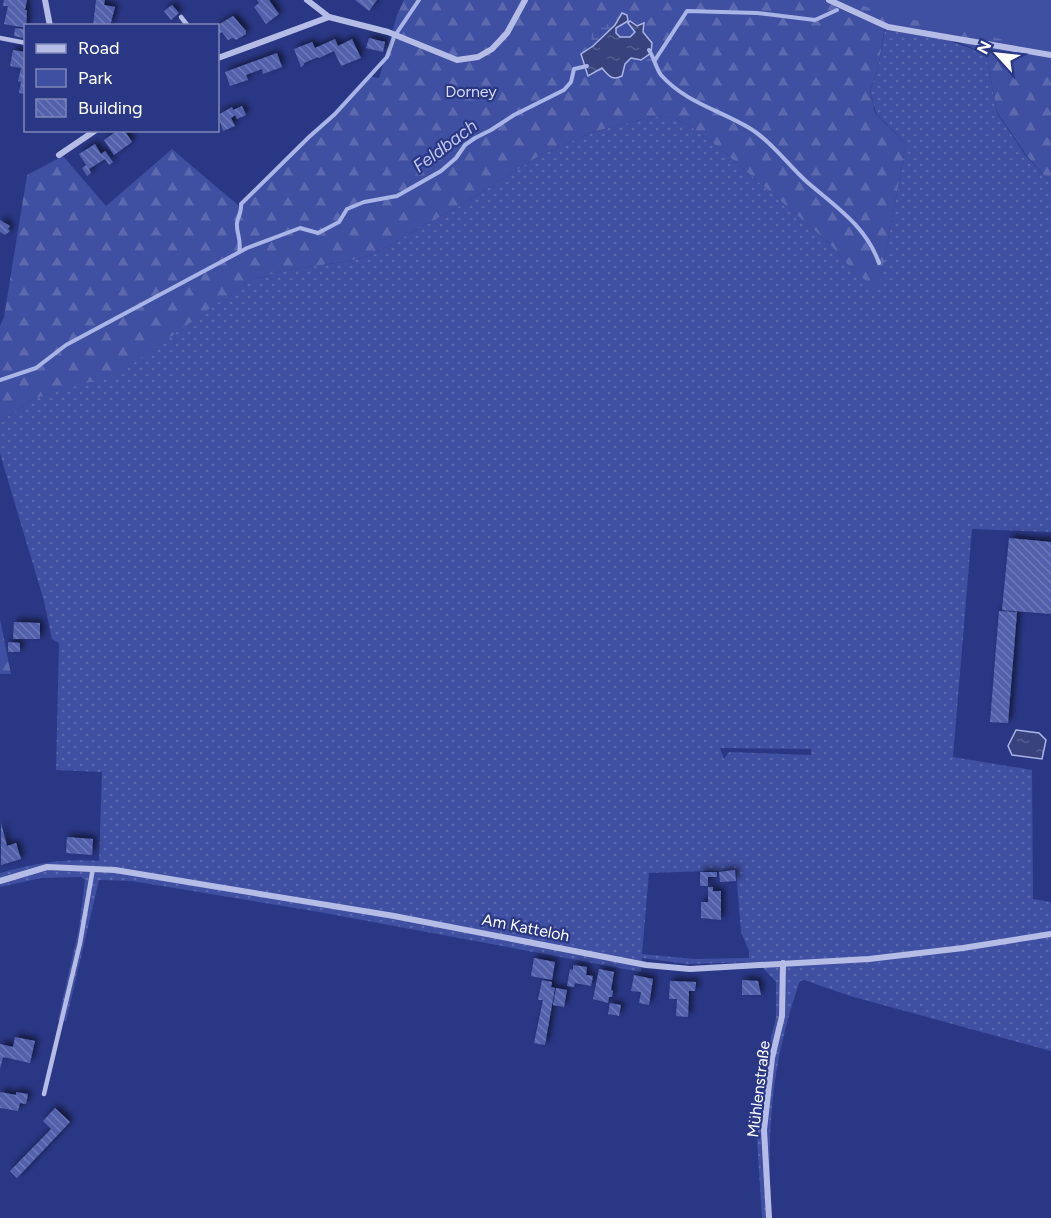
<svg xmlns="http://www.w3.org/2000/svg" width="1051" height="1218" font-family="Figtree,sans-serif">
<defs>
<pattern id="grass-dots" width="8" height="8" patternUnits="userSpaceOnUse" patternTransform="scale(1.5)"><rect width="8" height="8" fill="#3f4fa1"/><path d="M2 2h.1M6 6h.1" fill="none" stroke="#5c69af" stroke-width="1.8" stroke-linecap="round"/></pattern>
<pattern id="forest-firs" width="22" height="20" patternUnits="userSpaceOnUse" patternTransform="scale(1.5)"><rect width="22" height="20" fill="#3f4fa1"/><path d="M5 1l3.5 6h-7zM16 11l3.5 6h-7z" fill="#5c69af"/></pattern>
<pattern id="wetland-marsh" width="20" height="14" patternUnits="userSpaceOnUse" patternTransform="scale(1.5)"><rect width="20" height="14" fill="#3f4fa1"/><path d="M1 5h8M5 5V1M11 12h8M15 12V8" fill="none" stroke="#5c69af"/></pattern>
<pattern id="water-ripples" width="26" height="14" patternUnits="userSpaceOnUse" patternTransform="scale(1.5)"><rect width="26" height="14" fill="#38427c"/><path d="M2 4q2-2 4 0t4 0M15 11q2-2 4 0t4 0" fill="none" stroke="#565e90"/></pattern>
<pattern id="building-back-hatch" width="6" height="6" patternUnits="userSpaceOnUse" patternTransform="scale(1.5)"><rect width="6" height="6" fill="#5361ac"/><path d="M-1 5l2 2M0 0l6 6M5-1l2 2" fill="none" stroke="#6d79b8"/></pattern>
<filter id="shadow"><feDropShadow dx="3.5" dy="-3.5" stdDeviation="3" flood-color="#0009"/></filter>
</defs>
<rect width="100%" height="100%" fill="#2a3785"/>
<!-- grass -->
<path fill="url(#grass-dots)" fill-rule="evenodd" d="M885 30 945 39 986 54 997 113 1026 156 1051 183V532L972 529 953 757 1032 770 1033 899 1051 902V1051L850 996 804 980 800 981C771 1062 766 1133 772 1218H762L757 1139 766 1059 776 1017V982L758 962 688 964 642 958 641 972 319 912 132 881 99 880 66 1021 58 1020 79 928 85 880 81 877 41 878 0 887V873C35 863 63 858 99 861L102 772 56 770 59 643 52 639 44 601 3 464 0 453V422L33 399 64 389 213 305 247 282 281 271 349 261 372 255 461 205 542 154 593 132 654 116 673 118 689 125 722 150 828 242 847 264 875 288 881 277 906 144 876 113 870 91 878 68ZM720 748 811 749V755L729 752 724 759ZM736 870 741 932 749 951V958L694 959 642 954 649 873Z"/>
<!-- forest -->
<g fill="url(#forest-firs)">
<polygon points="404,0 1051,0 1051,183 1027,156 997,112 986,54 945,36 885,26 878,68 870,91 875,113 906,144 881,277 875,289 847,264 828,242 722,150 689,125 673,118 654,116 593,132 542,154 461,205 372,255 349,261 281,271 247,282 120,373 33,399 0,422 0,326 4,317 8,292 27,175 63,156 106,206 172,149 239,206 329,117 367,76 379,78 397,15"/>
<polygon points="0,619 11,674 0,674"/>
</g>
<!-- wetland -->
<g fill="url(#wetland-marsh)">
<path d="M620 12 622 13 618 16V22L593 46C588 25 594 29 611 23L614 16Z"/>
<polygon points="652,43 663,64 664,74 660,80 652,67 637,60 642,60 652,47"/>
</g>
<!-- park -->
<path fill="#3f4fa1" d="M849 0H1051V52C1027 47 1003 39 979 34 935 23 890 18 849 0Z"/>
<!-- water -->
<g fill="url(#water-ripples)" stroke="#a9b4e7" stroke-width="1.5">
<path d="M622 13 627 15 628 21 616 28V33L620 37H630L635 32 628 23 630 21 637 26 644 23 643 32 652 43 651 53 641 60 631 58 625 64 622 76C612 81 609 76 602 68L588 76 581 54 593 46 615 25Z"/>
<polygon points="1016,730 1039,733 1046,740 1042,759 1012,755 1008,746"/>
</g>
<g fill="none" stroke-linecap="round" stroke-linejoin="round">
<!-- stream -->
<g stroke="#a9b4e7" stroke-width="4">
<path d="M649 50C654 58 656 68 661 75 686 103 720 110 751 129 772 142 788 165 807 182 835 206 866 226 879 263"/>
<polyline points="655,60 687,11 757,13 815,20 837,10"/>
<path d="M239 252C242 240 236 233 237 223 238 216 242 212 241 204L309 137 335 114 387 57 394 37 419 0"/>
<polyline points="0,380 36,368 66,345 247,248 300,228 318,233 339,222 347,209 364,202 397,196 441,171 456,158 465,145 475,138 491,130 514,115 564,90 571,82 574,69 587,66"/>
</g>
</g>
<!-- building -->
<g fill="url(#building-back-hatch)" filter="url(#shadow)">
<polygon points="4,0 27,0 25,10 27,10 26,28 4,24 8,6 3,6"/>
<polygon points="96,0 105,0 104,5 115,7 110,26 93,26"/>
<polygon points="257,0 269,0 279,14 266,24 254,7 259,3"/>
<polygon points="355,0 377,0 369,11"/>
<polygon points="172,5 179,13 171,20 164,11"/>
<polygon points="233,16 246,31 246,34 236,40 233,38 228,40 222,32 219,34 218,32 218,25"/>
<polygon points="15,28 25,29 23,38 14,36"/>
<polygon points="369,38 385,42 383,52 366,48"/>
<polygon points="335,39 338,46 352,39 361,58 341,66 334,51 319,58 318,57 304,63 304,65 301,67 294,49 312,42 315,48"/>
<polygon points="13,50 26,52 26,94 19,93 21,82 18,81 21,68 10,66"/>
<polygon points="277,53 282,67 263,74 262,69 246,75 248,80 230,86 225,72"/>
<polygon points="242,106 246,115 237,119 235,115 231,118 235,126 223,131 218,115 232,107 233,110"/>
<polygon points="118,130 124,130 132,142 114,155 104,140"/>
<polygon points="95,144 101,154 105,151 113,162 109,165 105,159 89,169 91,173 87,176 82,168 86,165 79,154"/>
<polygon points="0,220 10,226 8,229 10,231 5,235 0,232"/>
<polygon points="1009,538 1051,542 1051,614 1002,610"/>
<polygon points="999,611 1017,612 1008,723 990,722"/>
<polygon points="14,622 40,623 40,639 13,639"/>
<polygon points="8,642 20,643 20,652 8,652"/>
<polygon points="1,823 7,846 16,843 21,859 1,865"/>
<polygon points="67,837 93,839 92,855 66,853"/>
<polygon points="735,870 736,881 720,882 719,872"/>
<polygon points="700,872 717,872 717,877 708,877 708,886 700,886"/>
<polygon points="708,887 713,887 713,891 721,891 721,920 701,918 701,902 708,902"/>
<polygon points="534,958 555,962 552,980 531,976"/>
<polygon points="573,965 587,967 586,975 593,976 591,986 575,983 574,987 567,986 570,969 573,970"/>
<polygon points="599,969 614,972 611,990 613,991 612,997 609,997 608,1003 593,999"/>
<polygon points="634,975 653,979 649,1005 639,1003 641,992 631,991"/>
<polygon points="542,980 552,982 551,987 555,988 545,1045 534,1043 543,1000 538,1000"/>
<polygon points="742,980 758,981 761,995 742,995"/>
<polygon points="670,981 696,982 695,991 689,991 688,1017 676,1016 677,999 669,999"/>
<polygon points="556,988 567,990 564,1007 553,1005"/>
<polygon points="610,1003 621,1005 619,1016 608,1014"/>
<polygon points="15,1037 35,1041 30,1063 3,1057 0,1069 0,1044 13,1047"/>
<polygon points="0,1092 16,1095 16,1092 28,1094 26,1104 20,1103 18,1111 0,1108"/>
<polygon points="55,1108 70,1122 17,1178 10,1171 51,1129 43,1121"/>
</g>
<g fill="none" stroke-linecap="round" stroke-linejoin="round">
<!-- service -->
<g stroke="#b5bde7" stroke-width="4.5">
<polyline points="181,17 188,26"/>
<polyline points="0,38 26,43"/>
<polyline points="44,1094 80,943 93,868"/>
</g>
<!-- minor -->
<g stroke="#b5bde7" stroke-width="6">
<polyline points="45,0 50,26"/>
<polyline points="307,0 329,17 388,32 457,60 478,57 492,49 507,33 525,0"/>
<polyline points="829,0 888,27 1051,55"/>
<polyline points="218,58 329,17"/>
<polyline points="59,155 96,130"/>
<polyline points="0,881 47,867 115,870 394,916 646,965 690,969 869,959 963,948 1051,934"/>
<polyline points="769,1218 764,1130 772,1058 782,1016 783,963"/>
</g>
</g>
<g text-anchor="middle" stroke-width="4.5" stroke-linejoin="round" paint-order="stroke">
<!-- park labels -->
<g font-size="16" fill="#d8ddf6" stroke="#2a3785">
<text x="471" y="97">Dorney</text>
</g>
<!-- street labels -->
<g font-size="16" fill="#fff" stroke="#2a3785">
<text transform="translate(526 927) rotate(11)" y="6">Am Katteloh</text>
<text transform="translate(758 1089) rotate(-83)" y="6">Mühlenstraße</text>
</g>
<!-- water labels -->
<g font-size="18" font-style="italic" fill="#c0c8ee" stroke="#2a3785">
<text transform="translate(445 146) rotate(-37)" y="6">Feldbach</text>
</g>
</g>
<!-- legend -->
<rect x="24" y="24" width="195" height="108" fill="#2a3785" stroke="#7f87b6" stroke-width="1.5"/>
<rect x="36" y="44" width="30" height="9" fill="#b5bde7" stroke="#7f87b6" stroke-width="1.5"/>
<text x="78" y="54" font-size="18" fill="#ffffff">Road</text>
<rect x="36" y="69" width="30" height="18" fill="#3f4fa1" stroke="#7f87b6" stroke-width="1.5"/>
<text x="78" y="84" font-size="18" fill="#ffffff">Park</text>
<rect x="36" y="99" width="30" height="18" fill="url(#building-back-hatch)" stroke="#7f87b6" stroke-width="1.5"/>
<text x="78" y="114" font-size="18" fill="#ffffff">Building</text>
<!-- north arrow -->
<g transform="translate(997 54) rotate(297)" stroke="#2a3785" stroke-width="4.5" paint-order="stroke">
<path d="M0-4.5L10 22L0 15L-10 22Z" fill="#ffffff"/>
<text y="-9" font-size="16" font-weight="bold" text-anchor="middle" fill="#ffffff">N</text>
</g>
</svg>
